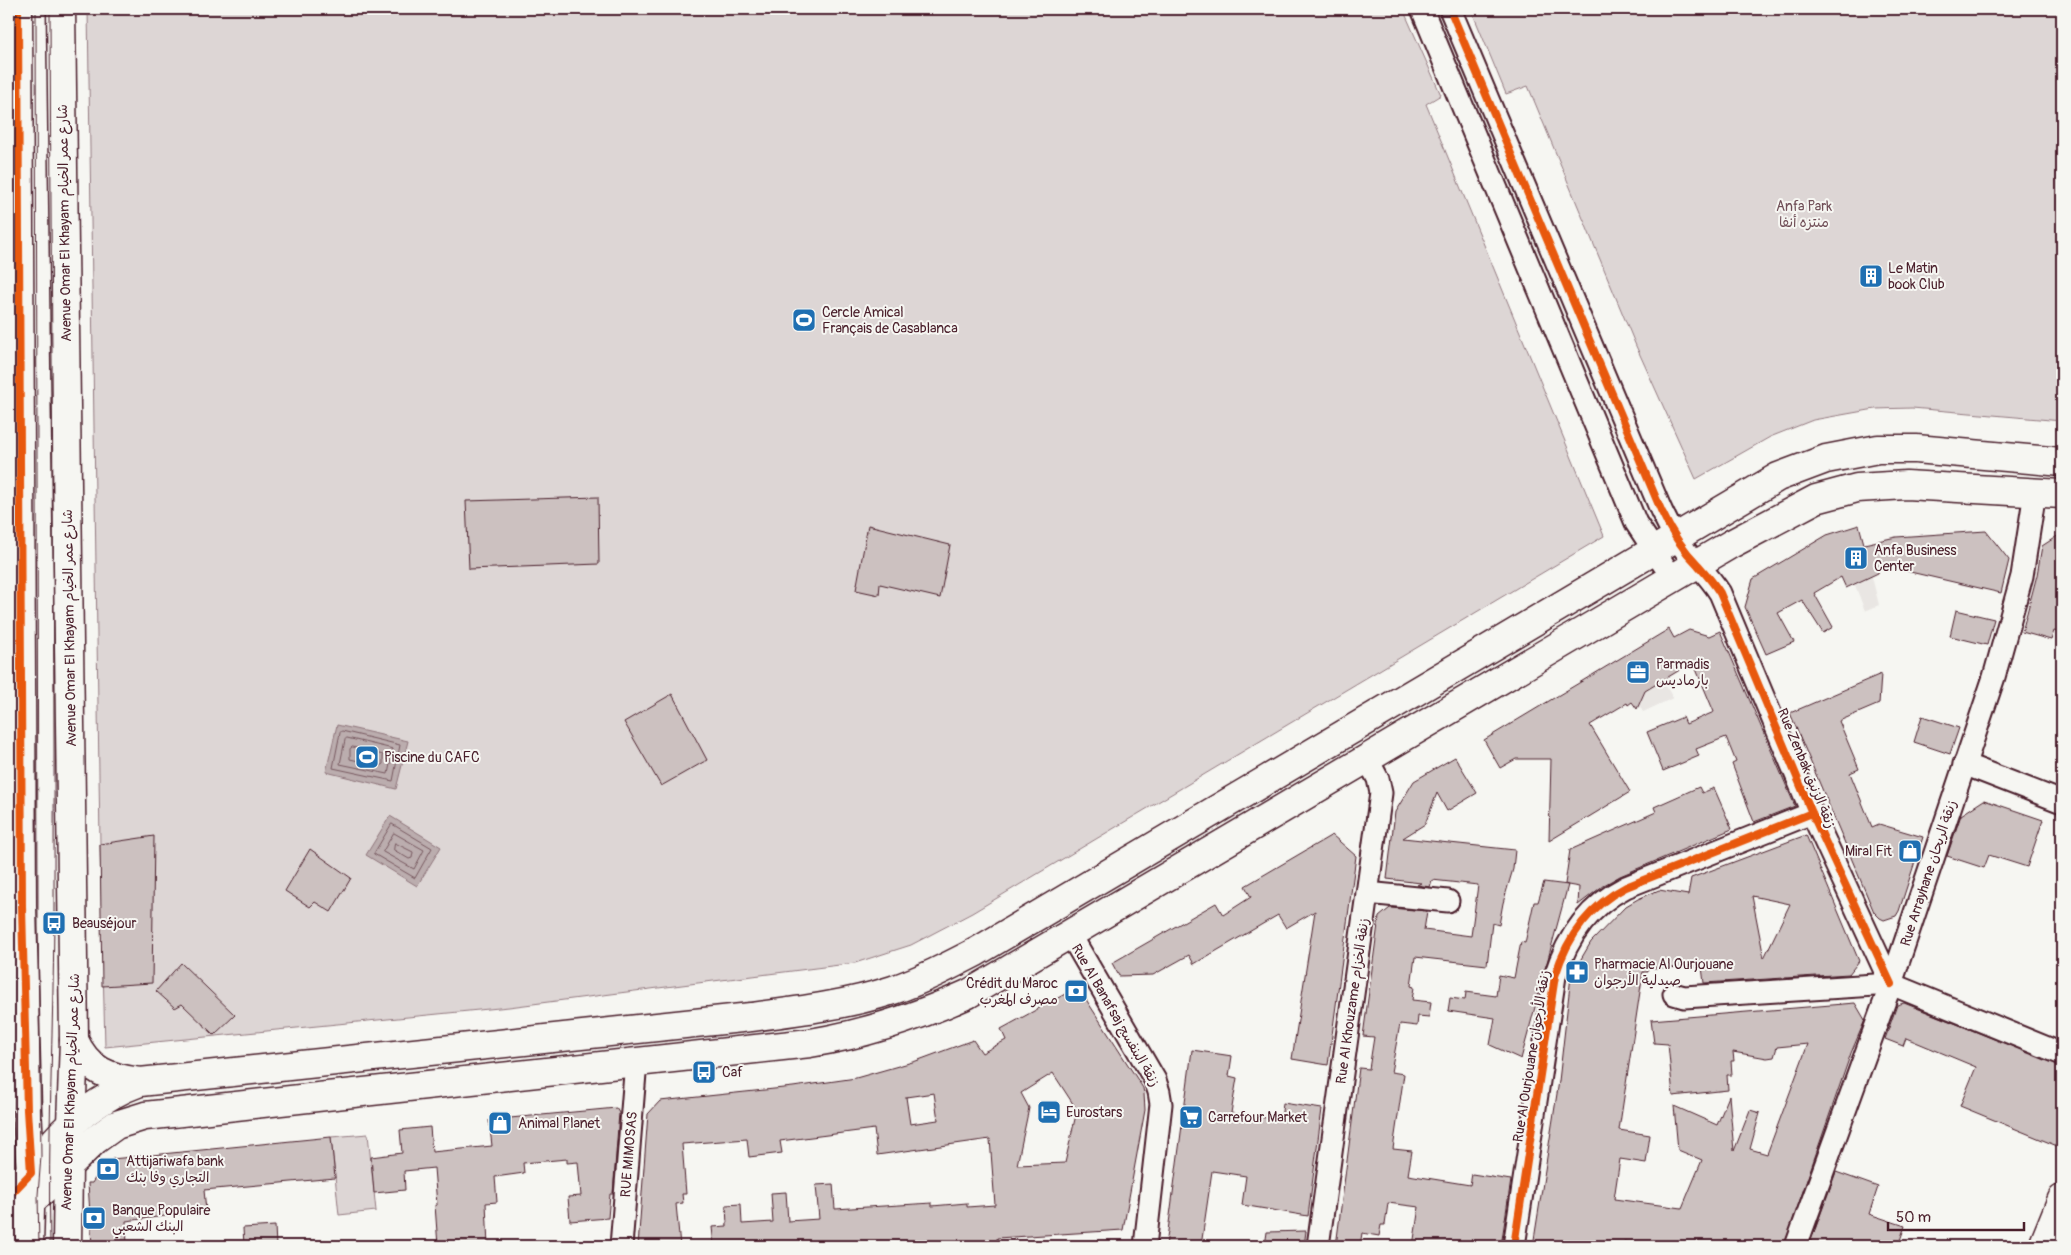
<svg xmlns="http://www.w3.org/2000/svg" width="2071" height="1255" font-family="Pangolin,'Playpen Sans Arabic',sans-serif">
<rect width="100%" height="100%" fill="#f6f6f2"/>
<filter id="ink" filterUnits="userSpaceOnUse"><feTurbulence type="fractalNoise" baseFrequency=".02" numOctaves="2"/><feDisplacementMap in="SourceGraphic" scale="10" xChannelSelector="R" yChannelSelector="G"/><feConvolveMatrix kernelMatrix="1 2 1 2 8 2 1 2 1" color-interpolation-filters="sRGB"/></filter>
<g filter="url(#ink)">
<!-- built -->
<g fill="#e9e6e3">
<polygon points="1859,525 1879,605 1865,611 1835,533"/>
<polygon points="1642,645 1673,698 1643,712 1613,662"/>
</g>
<!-- green -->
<g fill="#ddd6d5" stroke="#947a80">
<polygon points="88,9 1403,9 1441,95 1426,104 1604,536 972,913 911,945 855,963 509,1007 105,1047 100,844"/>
<polygon points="1471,9 2062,9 2062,421 1912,408 1875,409 1813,420 1770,437 1696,479 1636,346 1528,86 1506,94"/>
<polygon points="368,1134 376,1211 339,1215 331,1137"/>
</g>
<!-- water -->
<g fill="#bbadae" stroke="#8e747a">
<polygon points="337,725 408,741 396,789 326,772"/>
<polygon points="390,816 441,847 417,886 366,855"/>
</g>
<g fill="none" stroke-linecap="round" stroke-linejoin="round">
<!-- shore -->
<g stroke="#77585f" stroke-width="1">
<polygon points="342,731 400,745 393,781 333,768 340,733"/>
<polygon points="347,738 393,749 388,774 340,764 345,740"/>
<polygon points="353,747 383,755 383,764 380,766 350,759 350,749"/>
<polygon points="392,824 432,848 415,878 374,854"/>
<polygon points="394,833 424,850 414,869 383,852"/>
<polygon points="395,843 413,852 412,858 409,859 394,850"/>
</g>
</g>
<!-- building -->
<g fill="#ccc1c0" stroke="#4a1f2b" fill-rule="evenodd">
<polygon points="598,497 599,564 469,569 466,501"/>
<polygon points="868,525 950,545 940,598 880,584 879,595 856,590"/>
<polygon points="1859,525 1864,544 1896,537 1986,531 2009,560 2001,593 1880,565 1878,573 1846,588 1841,577 1814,593 1833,627 1823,633 1802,600 1778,613 1794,642 1766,654 1745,607 1753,579 1827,535"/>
<polygon points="2062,533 2062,633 2054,631 2051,640 2022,632 2037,575 2042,546"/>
<polygon points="1956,610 1994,619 1987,645 1950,636"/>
<polygon points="1669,629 1674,638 1689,630 1709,636 1720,631 1795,806 1754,822 1732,764 1736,762 1726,737 1696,749 1699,756 1663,771 1647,732 1683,717 1686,724 1714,712 1693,662 1645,691 1637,709 1632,702 1628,705 1627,703 1590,725 1630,792 1549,841 1551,759 1516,759 1500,768 1484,740"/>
<polygon points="1881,674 1879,704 1839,721 1859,769 1850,773 1872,827 1879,824 1923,837 1899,911 1896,916 1884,920 1880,918 1874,912 1790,713"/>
<polygon points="672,694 707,760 661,786 624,722"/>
<polygon points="1922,716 1959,728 1950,754 1914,742"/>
<polygon points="1455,757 1477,793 1447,811 1437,793 1425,824 1403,838 1515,850 1513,869 1503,903 1499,925 1492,923 1487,965 1415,957 1411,986 1414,987 1412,1000 1431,1002 1429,1017 1418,1016 1417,1026 1400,1024 1391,1072 1404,1074 1393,1149 1412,1151 1408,1175 1470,1185 1472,1174 1511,1180 1501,1246 1413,1246 1419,1207 1388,1203 1385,1225 1381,1225 1379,1236 1362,1233 1360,1246 1336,1246 1359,1068 1369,1069 1374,1037 1363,1036 1379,917 1390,908 1427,911 1424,930 1471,936 1478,885 1432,880 1430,887 1417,885 1421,883 1387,879 1395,812 1414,781"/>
<polygon points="1699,787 1702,793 1714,788 1732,829 1620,876 1604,885 1578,905 1579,887 1568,885 1521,1059 1490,1045 1495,1018 1448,1011 1450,998 1465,1000 1466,992 1496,996 1499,975 1514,978 1521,942 1525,943 1534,902 1538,902 1544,882 1568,885 1565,884 1570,850 1656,812 1654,807"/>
<polygon points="1984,800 2043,820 2027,867 1989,855 1984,868 1947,856 1961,815"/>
<polygon points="1332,835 1356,856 1328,1065 1292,1059 1315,911 1286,928 1278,915 1194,964 1189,955 1153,975 1119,976 1112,963 1216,903 1223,915 1251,897 1245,886"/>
<path d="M1806 835 1859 961 1849 974 1704 983 1702 967 1648 968V972H1643L1619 1130 1650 1135 1646 1163 1620 1159 1614 1199 1682 1208 1702 1160 1678 1150 1674 1106 1717 1125 1729 1096 1734 1151 1750 1110 1760 1113 1750 1149 1767 1154 1808 1044 1777 1047 1774 1057 1767 1058 1733 1052 1734 1061H1731L1732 1075H1727L1728 1090 1673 1096 1668 1044 1654 1043 1651 1020 1855 1003 1865 1020 1851 1053 1784 1246H1656L1624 1241V1246H1533L1559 1081 1571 976 1591 942 1626 906 1638 899 1659 890 1688 895 1691 878ZM1752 896 1790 904 1764 958Z"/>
<polygon points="154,836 152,983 102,986 100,844"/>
<polygon points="310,849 351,878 331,912 315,902 310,907 285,891"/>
<polygon points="181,963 235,1015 214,1035 182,1004 175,1008 156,991"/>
<path d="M1078 987 1143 1088 1144 1094 1145 1110 1123 1230 997 1238 998 1243 954 1246H714L712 1227 727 1226 726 1205 741 1204 742 1224 773 1222 771 1193 786 1192 788 1221 819 1219 816 1185 833 1184 835 1209 932 1203V1206L967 1203V1207L995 1205 990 1139 877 1155 874 1129 780 1141 782 1153 749 1157 747 1139 682 1144 686 1194H682L683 1203 676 1204 680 1246H638L648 1114 660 1101 793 1087 856 1078 916 1061 973 1040 982 1053 1006 1040 1001 1029ZM1053 1073 1077 1110 1065 1163 1017 1165 1029 1108 1021 1093ZM934 1093 938 1120 910 1124 906 1097Z"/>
<polygon points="1904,1003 2062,1066 2062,1148 1960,1106 1976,1067 1906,1038 1903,1046 1885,1039 1897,1005"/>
<polygon points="1192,1050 1232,1056 1229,1076 1237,1078 1231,1113 1281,1120 1283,1103 1322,1109 1308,1216 1242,1205 1246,1176 1212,1171 1201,1246 1166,1246"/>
<polygon points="616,1108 619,1113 613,1194 610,1194 608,1218 570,1221 568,1197 581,1196 578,1162 567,1163 567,1159 523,1163 524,1173 495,1177 497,1202 486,1203 488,1246 438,1246 435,1205 437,1205 434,1168 404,1171 405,1190 374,1193 371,1157 402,1153 400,1130 430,1127 432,1152 492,1146 489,1120"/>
<polygon points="331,1137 335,1178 204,1190 206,1211 126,1221 127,1246 92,1246 88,1183 92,1183 99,1172 112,1163 112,1159"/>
<polygon points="1836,1172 1878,1187 1869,1214 1905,1226 1898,1246 1809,1246"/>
<polygon points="275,1226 276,1246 244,1246 243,1228"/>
<polygon points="1306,1231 1304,1246 1265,1246 1267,1232"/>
</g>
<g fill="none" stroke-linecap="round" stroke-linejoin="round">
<!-- street casing -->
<g stroke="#4a1f2b" stroke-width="25">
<g id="street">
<polyline points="1422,9 1636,523 1673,579"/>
<path d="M1450 9 1661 510C1670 530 1683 550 1698 565 1706 574 1713 582 1720 593L1812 813 1891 984"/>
<polyline points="1964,764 2062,802"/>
<polyline points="1367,893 1448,901"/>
<polyline points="1070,934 1155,1080 1159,1092 1161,1104 1145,1246"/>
<polyline points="1674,994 1684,997 1891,984 2062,1054"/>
<path id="s1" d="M621 1246 636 1061"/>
<polyline points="1318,1246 1381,793 1378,779 1367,758"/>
<path d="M1514 1246 1555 976C1567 937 1589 906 1626 887L1812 813"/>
<polyline points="1796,1246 1891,984 1994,677 2022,576 2035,492"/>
</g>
</g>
<!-- secondary casing -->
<g stroke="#4a1f2b" stroke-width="31">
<g id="secondary">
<polyline points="18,9 22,906 27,1110 31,1173 29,1246"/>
<polyline points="61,9 74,1040 71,1124 68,1165 67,1246"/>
<path d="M74 1040C88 1071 109 1078 140 1082"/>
<path d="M9 1196C23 1184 31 1169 43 1155 67 1123 101 1096 140 1082L751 1017C798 1011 847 1005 893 990 922 980 949 966 976 952L1778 477 1826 459 1878 449H1916L2062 462"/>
<path d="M9 1220 38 1195 95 1140 116 1125 145 1116 810 1043C866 1034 917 1017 968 994L1731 544 1816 499 1857 488 1906 485 2062 494"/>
<polyline points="2043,1246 2062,1199"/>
</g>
</g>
<!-- street -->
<use href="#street" stroke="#f6f6f2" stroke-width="21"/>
<!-- secondary -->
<use href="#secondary" stroke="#f6f6f2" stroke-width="28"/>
<!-- tram -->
<g stroke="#4a1f2b" stroke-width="1">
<polyline points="36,9 38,926 41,1156 38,1195 39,1246"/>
<path d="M50 1246C48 1139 53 1031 54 923 55 618 51 313 50 9"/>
</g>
<!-- cycleway casing -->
<g stroke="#f6f6f2" stroke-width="11">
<g id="cycleway">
<path d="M1450 9 1661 510C1670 530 1683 550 1698 565 1706 574 1713 582 1720 593L1812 813 1891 984"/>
<polyline points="9,1196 31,1173 27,1110 22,906 18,9"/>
<path d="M1514 1246 1555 976C1567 937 1589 906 1626 887L1812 813"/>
</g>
</g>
<!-- cycleway -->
<use href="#cycleway" stroke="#e8590c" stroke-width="8"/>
</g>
</g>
<!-- icons -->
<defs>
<g id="building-square" transform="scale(1.25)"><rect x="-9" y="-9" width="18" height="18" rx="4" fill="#1f6fb2" stroke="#f6f6f2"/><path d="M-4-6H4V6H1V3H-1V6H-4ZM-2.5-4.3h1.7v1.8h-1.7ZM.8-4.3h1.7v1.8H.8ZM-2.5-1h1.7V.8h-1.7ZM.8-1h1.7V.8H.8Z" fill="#fff"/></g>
<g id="stadium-square" transform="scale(1.25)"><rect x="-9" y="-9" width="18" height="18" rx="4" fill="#1f6fb2" stroke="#f6f6f2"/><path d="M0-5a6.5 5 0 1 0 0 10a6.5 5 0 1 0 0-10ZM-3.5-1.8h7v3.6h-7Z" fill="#fff"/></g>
<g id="office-square" transform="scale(1.25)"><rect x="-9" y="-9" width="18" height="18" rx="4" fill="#1f6fb2" stroke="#f6f6f2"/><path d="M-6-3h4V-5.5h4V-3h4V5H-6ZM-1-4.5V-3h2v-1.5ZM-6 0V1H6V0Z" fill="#fff"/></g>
<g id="shop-square" transform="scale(1.25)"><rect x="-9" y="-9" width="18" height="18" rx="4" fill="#1f6fb2" stroke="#f6f6f2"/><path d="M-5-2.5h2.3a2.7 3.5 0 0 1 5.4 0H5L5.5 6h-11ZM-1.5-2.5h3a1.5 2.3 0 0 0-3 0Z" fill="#fff"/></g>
<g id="bus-square" transform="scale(1.25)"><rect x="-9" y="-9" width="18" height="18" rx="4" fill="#1f6fb2" stroke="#f6f6f2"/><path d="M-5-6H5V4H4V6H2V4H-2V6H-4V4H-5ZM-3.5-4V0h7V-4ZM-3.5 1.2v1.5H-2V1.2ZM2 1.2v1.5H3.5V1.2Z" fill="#fff"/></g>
<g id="pharmacy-square" transform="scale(1.25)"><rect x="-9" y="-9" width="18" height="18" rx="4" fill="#1f6fb2" stroke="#f6f6f2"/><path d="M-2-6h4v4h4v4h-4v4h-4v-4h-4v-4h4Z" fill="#fff"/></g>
<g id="bank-square" transform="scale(1.25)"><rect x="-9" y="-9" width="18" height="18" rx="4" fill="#1f6fb2" stroke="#f6f6f2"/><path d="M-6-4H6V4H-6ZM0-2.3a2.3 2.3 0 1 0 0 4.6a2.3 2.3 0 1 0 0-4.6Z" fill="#fff"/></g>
<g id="hotel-square" transform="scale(1.25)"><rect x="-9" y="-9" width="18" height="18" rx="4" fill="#1f6fb2" stroke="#f6f6f2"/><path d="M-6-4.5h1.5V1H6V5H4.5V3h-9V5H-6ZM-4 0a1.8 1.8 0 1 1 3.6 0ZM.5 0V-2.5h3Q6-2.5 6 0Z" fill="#fff"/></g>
<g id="supermarket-square" transform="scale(1.25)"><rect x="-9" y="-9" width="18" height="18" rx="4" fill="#1f6fb2" stroke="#f6f6f2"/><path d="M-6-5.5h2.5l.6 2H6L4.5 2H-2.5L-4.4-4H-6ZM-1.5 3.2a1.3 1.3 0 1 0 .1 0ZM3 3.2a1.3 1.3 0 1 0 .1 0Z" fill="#fff"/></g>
</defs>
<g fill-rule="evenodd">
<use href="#building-square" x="1871" y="276"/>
<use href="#stadium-square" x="804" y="320"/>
<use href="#building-square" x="1856" y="558"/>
<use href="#office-square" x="1638" y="672"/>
<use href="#stadium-square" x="367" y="757"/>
<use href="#shop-square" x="1910" y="851"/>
<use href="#bus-square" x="54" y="923"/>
<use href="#pharmacy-square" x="1577" y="972"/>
<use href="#bank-square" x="1076" y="991"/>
<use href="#bus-square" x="704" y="1072"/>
<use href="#hotel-square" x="1049" y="1112"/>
<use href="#supermarket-square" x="1191" y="1117"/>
<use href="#shop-square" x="500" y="1123"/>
<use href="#bank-square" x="108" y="1169"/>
<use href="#bank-square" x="94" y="1218"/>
</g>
<g text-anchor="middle" stroke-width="4" stroke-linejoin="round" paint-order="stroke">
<!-- park labels -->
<g font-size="14" fill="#6f4d56" stroke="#f6f6f2">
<text x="1804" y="211">Anfa Park<tspan x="1804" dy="16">منتزه أنفا</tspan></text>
</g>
<!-- street labels -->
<g font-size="14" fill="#4a1f2b" stroke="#f6f6f2">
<text transform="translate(64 223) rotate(-91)" y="5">Avenue Omar El Khayam شارع عمر الخيام</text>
<text transform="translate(69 628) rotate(-91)" y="5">Avenue Omar El Khayam شارع عمر الخيام</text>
<text transform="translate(1807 768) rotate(67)" y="5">Rue Zenbak زنقة الزنبق</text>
<text transform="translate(1928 873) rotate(-72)" y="5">Rue Arrayhane زنقة الريحان</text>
<text transform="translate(1352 1001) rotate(-82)" y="5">Rue Al Khouzame زنقة الخزام</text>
<text transform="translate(1116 1015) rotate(60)" y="5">Rue Al Banafsaj زنقة البنفسج</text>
<text transform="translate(1531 1056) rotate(-81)" y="5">Rue Al Ourjouane زنقة الأرجوان</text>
<text transform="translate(70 1092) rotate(-88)" y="5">Avenue Omar El Khayam شارع عمر الخيام</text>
<text dy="5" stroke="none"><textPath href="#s1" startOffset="92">RUE MIMOSAS</textPath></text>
</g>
<!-- poi labels -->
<g font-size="14" fill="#4a1f2b" stroke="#f6f6f2" text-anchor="start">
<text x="1888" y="273">Le Matin<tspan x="1888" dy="16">book Club</tspan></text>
<text x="822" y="317">Cercle Amical<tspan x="822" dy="16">Français de Casablanca</tspan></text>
<text x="1874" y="555">Anfa Business<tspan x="1874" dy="16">Center</tspan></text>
<text x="1656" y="669">Parmadis<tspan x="1656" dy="16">بارماديس</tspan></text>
<text x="384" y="762">Piscine du CAFC</text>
<text x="1892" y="856" text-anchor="end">Miral Fit</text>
<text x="72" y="928">Beauséjour</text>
<text x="1594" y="969">Pharmacie Al Ourjouane<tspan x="1594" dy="16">صيدلية الأرجوان</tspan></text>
<text x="1058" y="988" text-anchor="end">Crédit du Maroc<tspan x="1058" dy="16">مصرف المغرب</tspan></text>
<text x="722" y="1077">Caf</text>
<text x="1066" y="1117">Eurostars</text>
<text x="1208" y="1122">Carrefour Market</text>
<text x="518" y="1128">Animal Planet</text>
<text x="126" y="1166">Attijariwafa bank<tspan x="126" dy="16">التجاري وفا بنك</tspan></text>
<text x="112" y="1215">Banque Populaire<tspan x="112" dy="16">البنك الشعبي</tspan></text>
</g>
</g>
<!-- margin -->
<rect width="2071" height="1255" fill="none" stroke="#f6f6f2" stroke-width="30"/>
<rect x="15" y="15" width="2041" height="1225" fill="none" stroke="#4a1f2b" stroke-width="2" filter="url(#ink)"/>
<!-- scale -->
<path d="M1888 1222v8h136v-8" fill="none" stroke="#4a1f2b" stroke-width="2.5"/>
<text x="1896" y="1222" font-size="15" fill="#4a1f2b" stroke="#f6f6f2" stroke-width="4" paint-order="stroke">50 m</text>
</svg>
